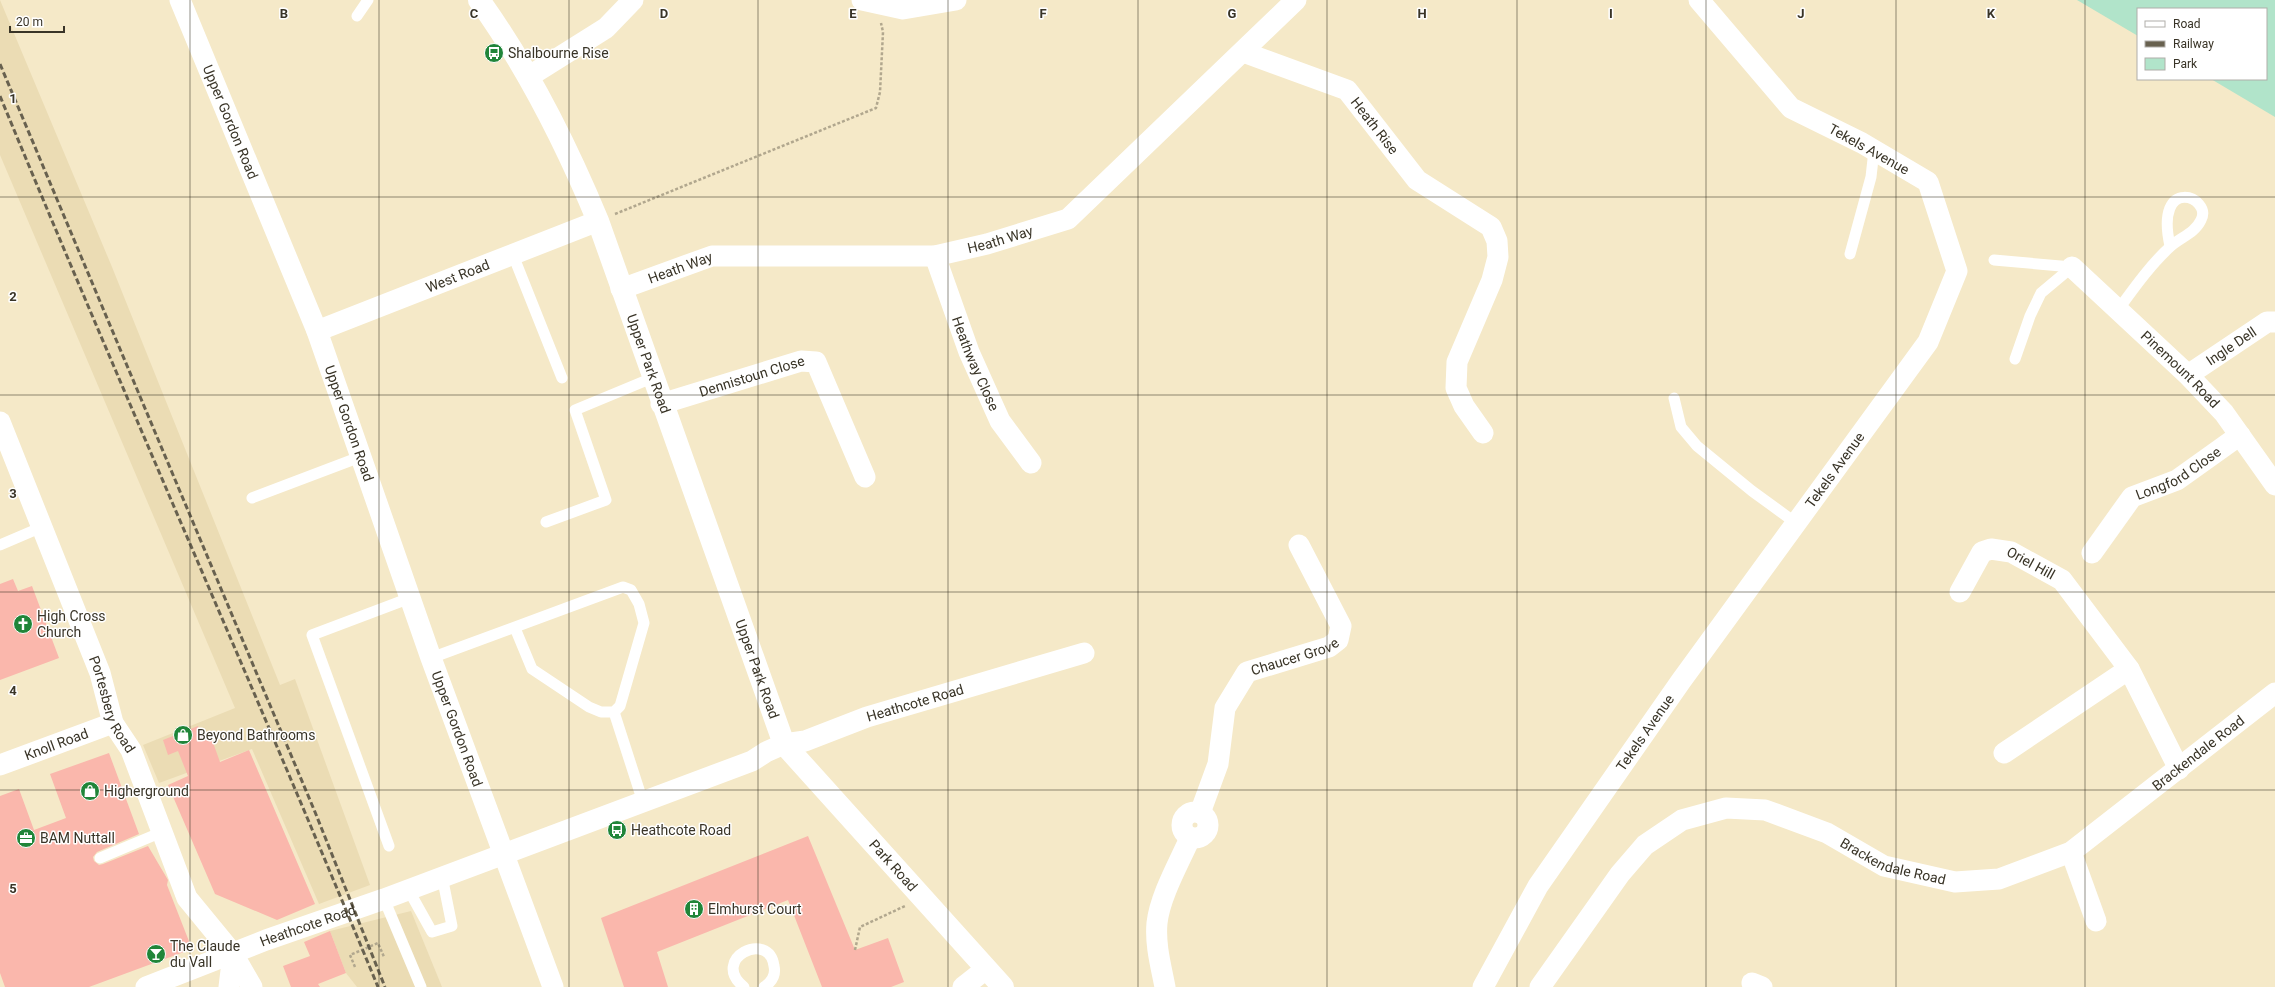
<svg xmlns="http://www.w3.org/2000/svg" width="2275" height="987" font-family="Roboto,sans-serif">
<rect width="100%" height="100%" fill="#f5e9c8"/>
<!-- built -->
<g fill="#ebdcb4">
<polygon points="0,0 112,267 280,685 295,679 370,885 319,904 252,749 159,783 143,745 235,708 0,155"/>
<polygon points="411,911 442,987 357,987 346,973 330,931"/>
</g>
<!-- green -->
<polygon fill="#b1e4ca" points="2077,0 2275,0 2275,117 2211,79 2266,79 2266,9 2138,9 2138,36"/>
<!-- building -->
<g fill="#fab7ac">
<polygon points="13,579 18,591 32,586 59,658 0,680 0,584"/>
<polygon points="198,726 203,740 211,737 220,762 249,750 315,904 277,920 215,894 168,785 188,776 178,751 168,755 163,740"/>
<polygon points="109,753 139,834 97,852 93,857 94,861 99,865 103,864 148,846 168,880 167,885 192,949 89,987 5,987 0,973 0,796 19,789 34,830 66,818 50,774"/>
<polygon points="808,836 855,950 888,938 904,982 891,987 822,987 788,900 657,952 668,987 624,987 601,918"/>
<polygon points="330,931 346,973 318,984 320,987 291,987 283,966 310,956 304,942"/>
</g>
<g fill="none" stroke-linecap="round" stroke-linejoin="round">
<!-- path -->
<g stroke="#b1a78e" stroke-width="2.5" stroke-dasharray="3 2" stroke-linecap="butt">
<polyline points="615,214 876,108 880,92 883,32 881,23"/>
<polyline points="855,950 860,927 905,906"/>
<polyline points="355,967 350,955 378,943 384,957"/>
</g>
<!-- service -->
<g stroke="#fff" stroke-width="11">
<polyline points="357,16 368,0"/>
<polyline points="1850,254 1871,177 1874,150"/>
<polyline points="513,255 562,378"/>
<polyline points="1994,260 2072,267"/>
<path d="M2118 310C2134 288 2151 264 2171 246 2181 237 2195 233 2201 220 2213 197 2154 174 2170 246"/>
<polyline points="2015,359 2030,316 2041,293 2072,267"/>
<polyline points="1674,398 1681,427 1697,446 1752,491 1796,523"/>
<polyline points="252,498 360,457"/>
<polyline points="546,522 606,500 575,410 652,378"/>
<polyline points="0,545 42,527"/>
<polyline points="431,658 623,587 631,590 639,604 644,623 620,706 614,712 601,712 589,707 532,669 515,628"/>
<polyline points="614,712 643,802"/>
<polyline points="389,846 312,635 410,598"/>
<polyline points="100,858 162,832"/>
<polyline points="408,889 432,932 452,926 442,876"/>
<polyline points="384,899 421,987"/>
<path d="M744 987C709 959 769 929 774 966 776 975 772 982 764 987"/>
</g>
<!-- minor -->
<g stroke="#fff" stroke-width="21">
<path id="s1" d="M180 0 317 331 431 658 553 987"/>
<polyline points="862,0 903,9 956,0"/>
<path id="s2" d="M1243 52 1347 90 1417 180 1491 227 1497 241 1498 257 1492 280 1457 362 1456 388 1464 406 1483 433"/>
<polyline points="528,77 606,28 633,0"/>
<path id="s3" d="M935 256 969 352 1000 421 1031 463"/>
<path id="s4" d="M2072 267 2188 375 2224 413 2275 485"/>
<path id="s5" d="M621 289 712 256H935L987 244 1068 219 1296 0"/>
<path id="s6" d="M317 331 598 221"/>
<path id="s7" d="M2188 375 2267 322H2275"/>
<path id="s8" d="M661 404 801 361 816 362 865 477"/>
<path id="s9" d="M0 422 100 673 113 723 131 750 187 898 233 954 252 987"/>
<path id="s10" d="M2092 553 2132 497 2177 480 2240 435"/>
<path id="s11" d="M1960 592 1982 552 1991 549 2011 552 2062 580 2129 669 2179 769"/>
<polyline points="2004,753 2129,669"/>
<path id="s12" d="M0 765 113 723"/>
<circle cx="1195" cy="825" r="13"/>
<path id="s13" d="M1200 813 1218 764 1225 708 1247 672 1329 647 1338 640 1341 626 1299 545"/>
<polyline points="2071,852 2096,921"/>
<polyline points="1752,983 1762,987"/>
<path id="s14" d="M146 987 266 940 384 899 752 761 766 752 784 744 805 741 867 717 1084 653"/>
<polyline points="229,987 233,954 231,950"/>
<polyline points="963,987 986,969"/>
<path d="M1165 987C1161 966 1155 945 1157 923 1160 896 1179 863 1190 838"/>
<path id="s15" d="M1483 987 1538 886 1681 681 1928 342 1957 271 1928 182 1862 143 1791 108 1699 0"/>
<path id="s16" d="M1540 987 1620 874 1645 845 1682 820 1726 808 1765 810 1827 833 1884 866 1955 882 1999 879 2071 852 2275 693"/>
</g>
<!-- tertiary -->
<path stroke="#fff" stroke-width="22" id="s17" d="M479 0C528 68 566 144 598 221L784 744 1003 987"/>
<!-- rail -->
<g stroke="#68614f" stroke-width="3" stroke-dasharray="6 3" stroke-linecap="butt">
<polyline points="0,64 315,812 385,987"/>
<path d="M0 96C123 394 255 689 378 987"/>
</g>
</g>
<!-- grid -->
<path fill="none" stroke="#393427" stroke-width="1" stroke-opacity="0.55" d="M190 0V987M379 0V987M569 0V987M758 0V987M948 0V987M1138 0V987M1327 0V987M1517 0V987M1706 0V987M1896 0V987M2085 0V987M0 197H2275M0 395H2275M0 592H2275M0 790H2275"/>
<!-- icons -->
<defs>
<g id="bus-disc" transform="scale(1)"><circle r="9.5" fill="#208539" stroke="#fff"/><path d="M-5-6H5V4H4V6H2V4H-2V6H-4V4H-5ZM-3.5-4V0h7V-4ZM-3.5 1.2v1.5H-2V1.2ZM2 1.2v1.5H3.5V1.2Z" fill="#fff"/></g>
<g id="church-disc" transform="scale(1)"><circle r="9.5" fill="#208539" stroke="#fff"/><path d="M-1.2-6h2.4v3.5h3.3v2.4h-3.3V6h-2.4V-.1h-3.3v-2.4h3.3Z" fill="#fff"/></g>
<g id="shop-disc" transform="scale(1)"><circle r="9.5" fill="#208539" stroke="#fff"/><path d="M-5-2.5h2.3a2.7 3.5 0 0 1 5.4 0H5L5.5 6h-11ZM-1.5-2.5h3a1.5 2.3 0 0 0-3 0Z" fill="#fff"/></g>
<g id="office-disc" transform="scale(1)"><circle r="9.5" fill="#208539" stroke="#fff"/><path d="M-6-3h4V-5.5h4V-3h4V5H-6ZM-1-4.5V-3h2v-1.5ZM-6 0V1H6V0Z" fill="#fff"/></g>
<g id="building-disc" transform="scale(1)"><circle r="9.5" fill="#208539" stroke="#fff"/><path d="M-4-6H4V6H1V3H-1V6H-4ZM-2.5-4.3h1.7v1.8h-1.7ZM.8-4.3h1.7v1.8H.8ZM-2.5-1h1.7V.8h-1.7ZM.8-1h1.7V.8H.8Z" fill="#fff"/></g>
<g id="bar-disc" transform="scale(1)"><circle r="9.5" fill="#208539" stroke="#fff"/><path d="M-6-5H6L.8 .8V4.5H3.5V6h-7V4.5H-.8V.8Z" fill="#fff"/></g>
</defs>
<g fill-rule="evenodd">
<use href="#bus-disc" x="494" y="53"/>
<use href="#church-disc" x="23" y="624"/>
<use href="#shop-disc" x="183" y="735"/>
<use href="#shop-disc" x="90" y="791"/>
<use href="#bus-disc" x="617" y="830"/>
<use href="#office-disc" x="26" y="838"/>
<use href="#building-disc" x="694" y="909"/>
<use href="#bar-disc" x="156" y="954"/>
</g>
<g text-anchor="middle" stroke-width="3" stroke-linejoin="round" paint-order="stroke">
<!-- poi labels -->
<g font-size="14" fill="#393427" stroke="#fff" text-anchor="start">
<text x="508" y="58">Shalbourne Rise</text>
<text x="37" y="621">High Cross<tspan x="37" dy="16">Church</tspan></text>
<text x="197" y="740">Beyond Bathrooms</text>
<text x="104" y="796">Higherground</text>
<text x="631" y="835">Heathcote Road</text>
<text x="40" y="843">BAM Nuttall</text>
<text x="708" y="914">Elmhurst Court</text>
<text x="170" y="951">The Claude<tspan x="170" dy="16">du Vall</tspan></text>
</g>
<!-- street labels -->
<g font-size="14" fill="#393427" stroke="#fff">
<text dy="5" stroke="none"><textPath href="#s1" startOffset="132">Upper Gordon Road</textPath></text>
<text dy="5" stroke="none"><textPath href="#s2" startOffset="156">Heath Rise</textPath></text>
<text transform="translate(1869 149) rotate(29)" y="5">Tekels Avenue</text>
<text dy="5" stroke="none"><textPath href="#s5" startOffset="387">Heath Way</textPath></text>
<text dy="5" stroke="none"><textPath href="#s5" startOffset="63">Heath Way</textPath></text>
<text dy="5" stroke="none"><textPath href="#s6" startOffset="151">West Road</textPath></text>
<text dy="5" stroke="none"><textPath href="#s7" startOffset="52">Ingle Dell</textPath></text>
<text dy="5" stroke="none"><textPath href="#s3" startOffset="115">Heathway Close</textPath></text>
<text dy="5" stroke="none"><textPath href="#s17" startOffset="403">Upper Park Road</textPath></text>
<text dy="5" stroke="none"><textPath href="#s4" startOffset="149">Pinemount Road</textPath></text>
<text dy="5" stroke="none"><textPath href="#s8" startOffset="95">Dennistoun Close</textPath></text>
<text dy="5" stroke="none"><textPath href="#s1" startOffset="456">Upper Gordon Road</textPath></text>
<text dy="5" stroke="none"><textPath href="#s15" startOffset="626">Tekels Avenue</textPath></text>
<text dy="5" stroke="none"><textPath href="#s10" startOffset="121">Longford Close</textPath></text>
<text dy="5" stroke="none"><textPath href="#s11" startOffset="98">Oriel Hill</textPath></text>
<text dy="5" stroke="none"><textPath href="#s13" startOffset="201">Chaucer Grove</textPath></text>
<text dy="5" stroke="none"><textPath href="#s17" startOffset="727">Upper Park Road</textPath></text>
<text dy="5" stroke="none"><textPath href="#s14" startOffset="821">Heathcote Road</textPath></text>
<text dy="5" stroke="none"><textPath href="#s9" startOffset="304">Portesbery Road</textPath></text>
<text dy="5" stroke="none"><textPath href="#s1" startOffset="780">Upper Gordon Road</textPath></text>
<text dy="5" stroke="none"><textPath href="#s15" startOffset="302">Tekels Avenue</textPath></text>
<text dy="5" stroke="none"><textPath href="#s12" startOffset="60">Knoll Road</textPath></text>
<text dy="5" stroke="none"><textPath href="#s16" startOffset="793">Brackendale Road</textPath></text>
<text dy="5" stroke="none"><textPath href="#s16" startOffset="445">Brackendale Road</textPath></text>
<text dy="5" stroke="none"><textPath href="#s17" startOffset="970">Park Road</textPath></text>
<text dy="5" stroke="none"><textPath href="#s14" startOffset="173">Heathcote Road</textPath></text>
</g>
</g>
<g font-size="13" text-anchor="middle" font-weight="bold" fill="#393427" stroke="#fff" stroke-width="3" stroke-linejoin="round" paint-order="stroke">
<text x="284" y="18">B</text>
<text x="474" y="18">C</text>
<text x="664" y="18">D</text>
<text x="853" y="18">E</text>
<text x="1043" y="18">F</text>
<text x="1232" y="18">G</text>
<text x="1422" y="18">H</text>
<text x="1611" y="18">I</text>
<text x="1801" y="18">J</text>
<text x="1991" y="18">K</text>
<text x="13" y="103">1</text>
<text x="13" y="301">2</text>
<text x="13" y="498">3</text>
<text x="13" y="695">4</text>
<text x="13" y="893">5</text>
</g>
<!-- legend -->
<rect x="2137" y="8" width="130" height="72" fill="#ffffff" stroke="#b0aea9"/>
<rect x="2145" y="21" width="20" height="6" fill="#ffffff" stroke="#b0aea9"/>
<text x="2173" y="28" font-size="12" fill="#393427">Road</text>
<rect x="2145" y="41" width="20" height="6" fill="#68614f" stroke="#b0aea9"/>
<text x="2173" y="48" font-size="12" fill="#393427">Railway</text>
<rect x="2145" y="58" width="20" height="12" fill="#b1e4ca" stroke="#b0aea9"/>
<text x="2173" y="68" font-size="12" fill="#393427">Park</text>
<!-- scale -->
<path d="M10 26v6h54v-6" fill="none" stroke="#393427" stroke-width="2"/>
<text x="16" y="26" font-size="12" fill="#393427" stroke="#ffffff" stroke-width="3" paint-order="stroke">20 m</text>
</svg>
